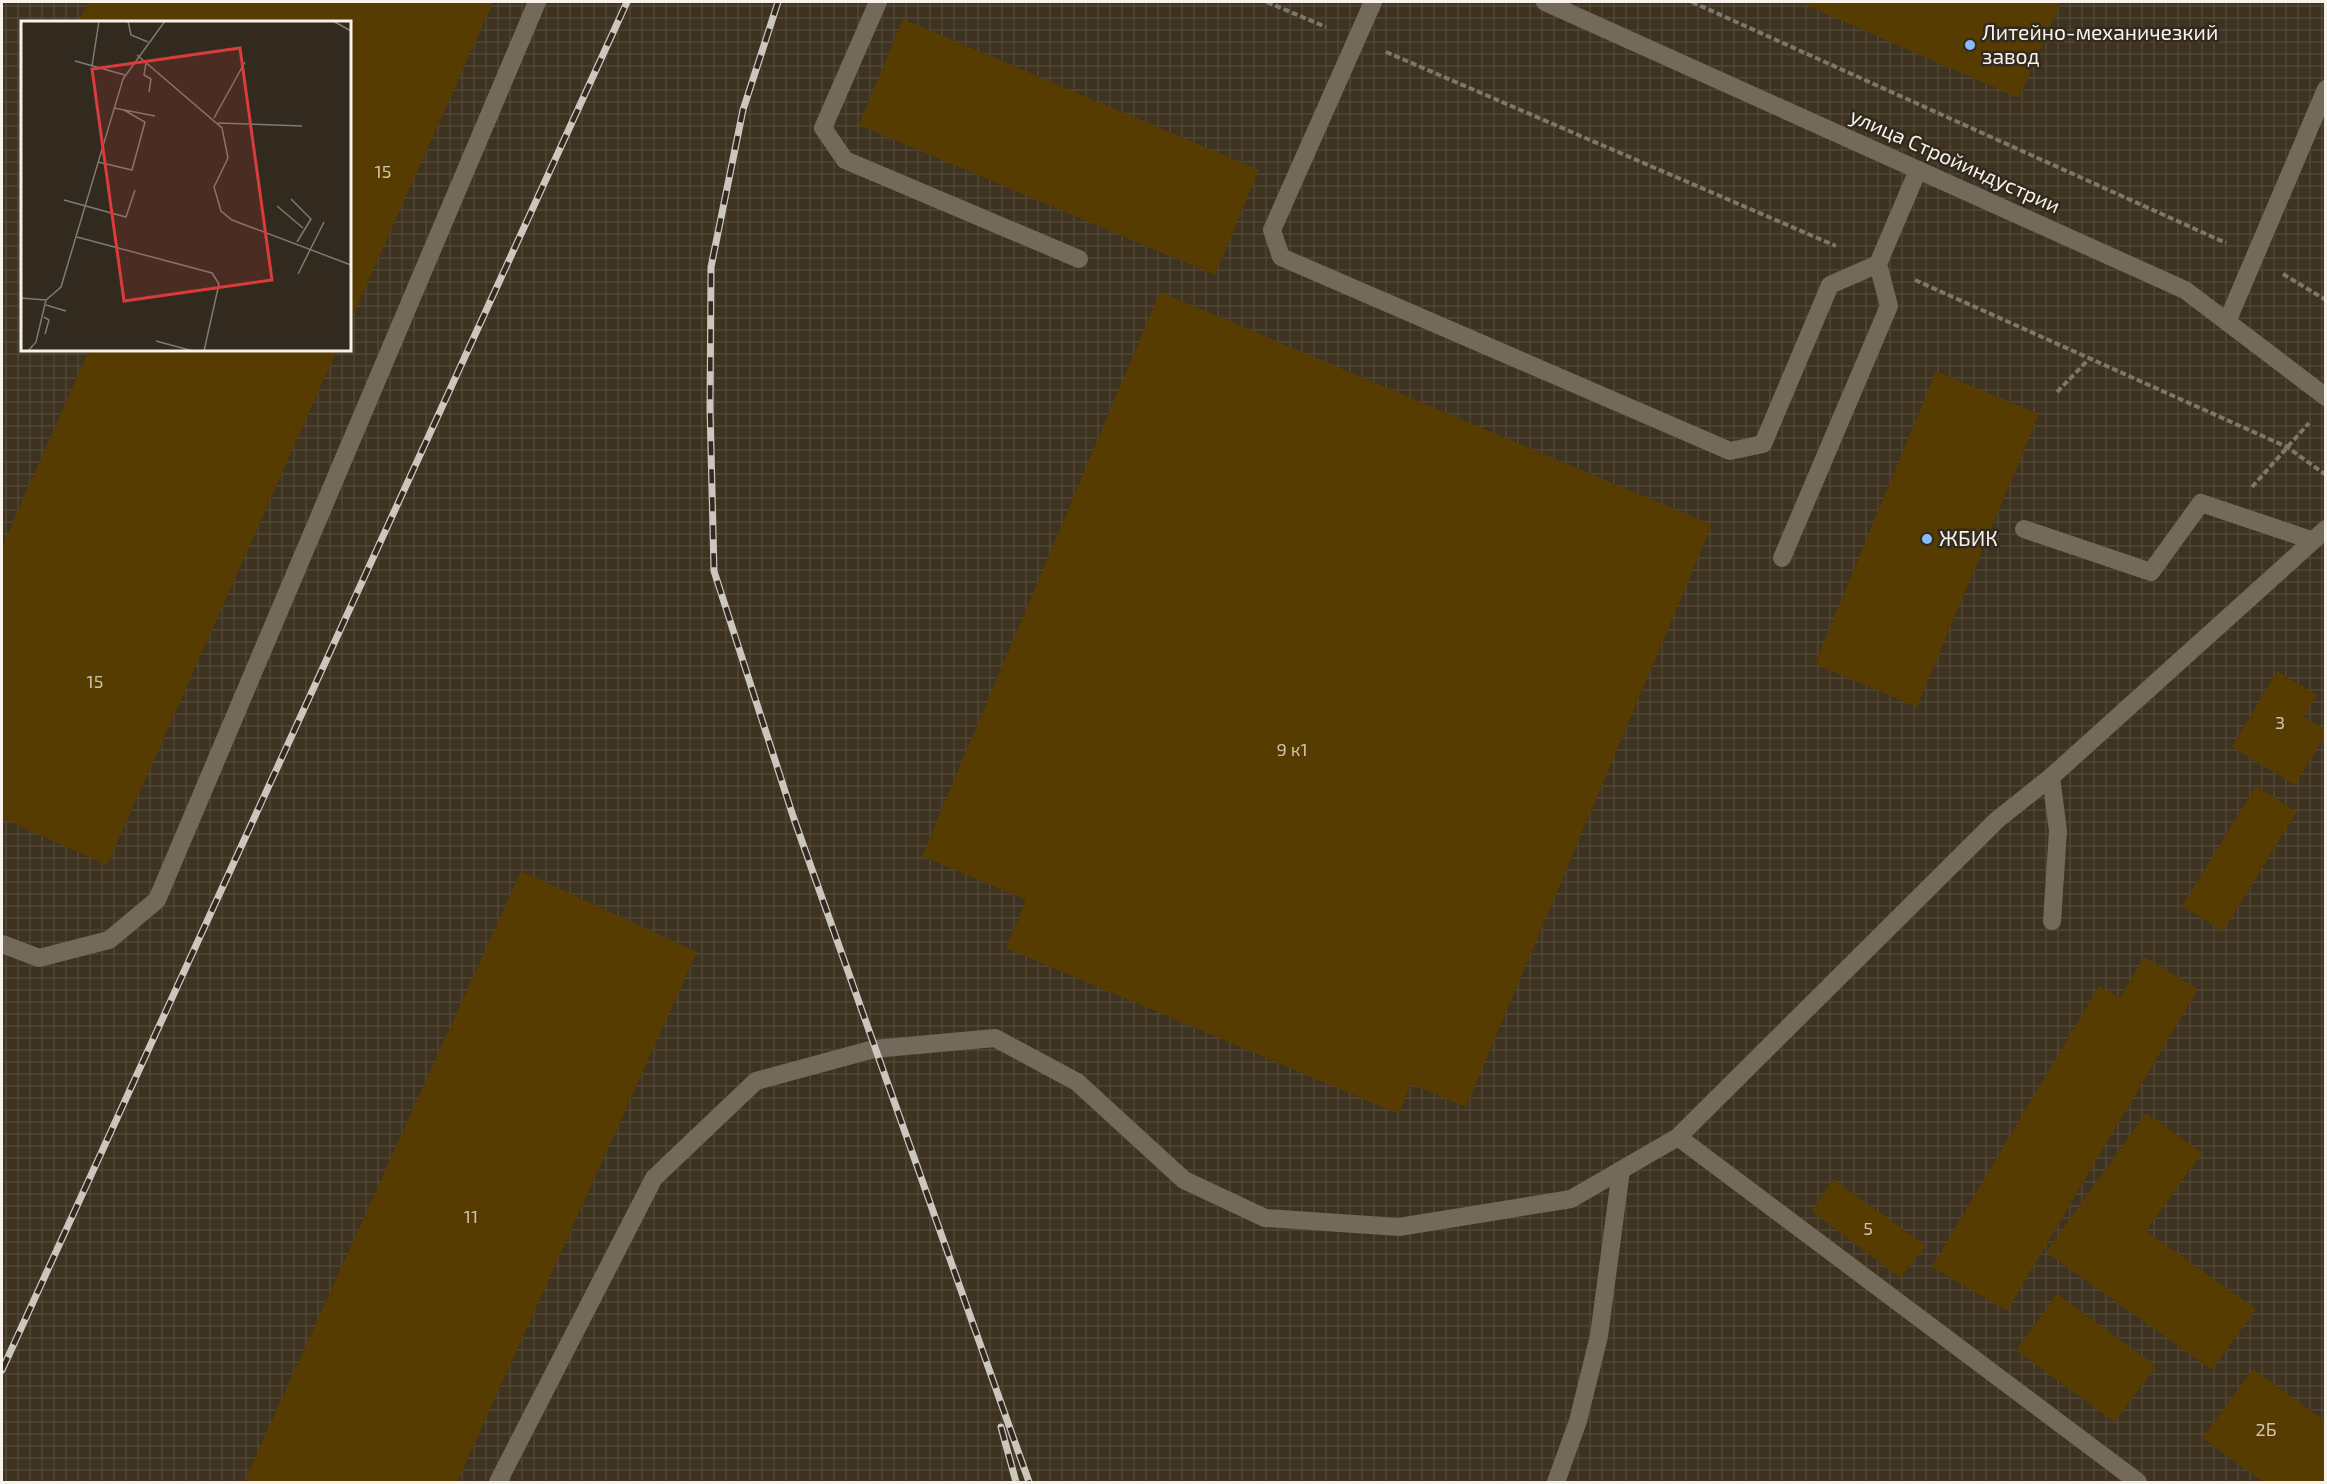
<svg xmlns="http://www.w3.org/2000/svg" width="2327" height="1484" font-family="'Exo 2',sans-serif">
<defs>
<pattern id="industrial-grid" width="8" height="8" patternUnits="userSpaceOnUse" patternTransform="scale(1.5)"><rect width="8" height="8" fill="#3e3320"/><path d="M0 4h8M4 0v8" fill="none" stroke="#514736"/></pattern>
</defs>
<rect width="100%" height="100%" fill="#322a1e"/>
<!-- industrial -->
<path fill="url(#industrial-grid)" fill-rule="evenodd" d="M2 2H2325V1482H2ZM22 22H350V350H22Z"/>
<!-- building -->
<g fill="#573c02">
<polygon points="88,2 493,2 350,322 350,22 78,22"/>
<polygon points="1799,2 2061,2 2019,98"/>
<polygon points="903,19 1259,170 1215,275 859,125"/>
<polygon points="1160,292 1712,525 1466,1107 1411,1084 1399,1114 1006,948 1026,900 922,856"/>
<polygon points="89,350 337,350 107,865 2,818 2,547"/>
<polygon points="1936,371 2039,414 1917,707 1815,664"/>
<polygon points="2277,671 2317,695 2304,717 2326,730 2326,734 2295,785 2232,747"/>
<polygon points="2256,786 2297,812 2223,931 2182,906"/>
<polygon points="521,871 697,952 457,1482 244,1482"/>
<polygon points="2144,957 2198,989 2007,1311 1932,1267 2099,986 2120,998"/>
<polygon points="2146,1113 2202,1153 2146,1231 2256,1309 2212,1370 2046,1252"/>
<polygon points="1833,1179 1926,1246 1900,1278 1812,1211"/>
<polygon points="2057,1294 2156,1366 2115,1422 2016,1350"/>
<polygon points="2253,1369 2326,1422 2326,1482 2263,1482 2202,1438"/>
</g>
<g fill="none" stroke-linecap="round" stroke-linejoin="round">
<!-- path -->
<g stroke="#7d776c" stroke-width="4" stroke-dasharray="6 3" stroke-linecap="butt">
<polyline points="1267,2 1326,27"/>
<polyline points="1692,2 2226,243"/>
<polyline points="1386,52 1836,246"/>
<polyline points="2283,274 2326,300"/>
<polyline points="1915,280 2287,447 2326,475"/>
<polyline points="2057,392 2090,358"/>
<polyline points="2252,487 2309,423"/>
</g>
<!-- service -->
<g stroke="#736a5c" stroke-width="18">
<polyline points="878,2 823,128 845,160 1079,259"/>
<polyline points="1373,2 1272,230 1281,257 1730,451 1763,444 1830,285 1878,264"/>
<polyline points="2227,322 2326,89"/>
<polyline points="2024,529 2151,572 2201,503 2311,540"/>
<polyline points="1782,558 1889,306 1878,264 1918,170"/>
<polyline points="2051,777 2058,831 2052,921"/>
<polyline points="2,944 39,958 109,940 157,900 537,2"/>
<polyline points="1678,1137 2138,1482"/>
</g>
<!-- minor -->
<g stroke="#736a5c" stroke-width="18">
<polyline points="498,1482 654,1178 756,1081 874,1049 995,1038 1077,1082 1184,1180 1265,1218 1399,1227 1571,1199 1678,1137 1997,820 2051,777 2326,529"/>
<polyline points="1556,1482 1578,1421 1599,1336 1621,1170"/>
</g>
<!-- tertiary -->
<polyline stroke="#736a5c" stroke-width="18" points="1545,2 2185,290 2326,397"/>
<!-- rail casing -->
<g stroke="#ccc6bd" stroke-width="7">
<g id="rail">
<polyline points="778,2 743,110 711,267 710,409 714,571 793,816 1029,1482"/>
<polyline points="2,1370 627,2"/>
<polyline points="1001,1427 1016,1482"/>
</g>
</g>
<!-- rail -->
<use href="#rail" stroke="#322a1e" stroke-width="4.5" stroke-dasharray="14" stroke-linecap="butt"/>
</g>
<!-- markers -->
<g fill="#8bbafc" stroke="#322a1e" stroke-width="2">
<circle cx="1970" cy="45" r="6"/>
<circle cx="1927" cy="539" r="6"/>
</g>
<g text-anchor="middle" stroke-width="5" stroke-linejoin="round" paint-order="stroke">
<!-- number labels -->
<g font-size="18" fill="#cfc4b0">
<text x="383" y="178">15</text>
<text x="95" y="688">15</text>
<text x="2280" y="729">3</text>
<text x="1292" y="756">9 к1</text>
<text x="471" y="1223">11</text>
<text x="1868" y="1235">5</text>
<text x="2266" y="1436">2Б</text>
</g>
<!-- poi labels -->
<g font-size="21" fill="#f7f2ea" stroke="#322a1e" text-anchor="start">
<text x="1982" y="40">Литейно-механичезкий<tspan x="1982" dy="24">завод</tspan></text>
<text x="1939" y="546">ЖБИК</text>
</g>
<!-- street labels -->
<g font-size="21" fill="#f7f2ea" stroke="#322a1e">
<text transform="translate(1955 161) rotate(24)" y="7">улица Стройиндустрии</text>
</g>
</g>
<!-- overview -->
<g transform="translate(21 21)">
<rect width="330" height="330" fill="#322a1e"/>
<path fill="none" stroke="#817a70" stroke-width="1.5" d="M107 0 110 14 127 21M312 0 330 10M116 34 201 107 207 137 193 166 200 190 211 199 330 244M54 40 104 54M125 42 123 54 130 58 128 71M71 45 78 0M93 87 134 95M193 97 224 41M197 102 281 105M77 141 111 149 124 101 103 89M270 178 290 198 276 221M43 179 105 196 114 169M256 185 282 207M56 216 191 252 198 263 183 330M277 253 303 201M0 277 25 279 40 266 102 58 144 0M25 284 45 290M23 296 28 299 24 313M135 320 172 330M7 330 15 321 25 279"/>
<path fill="#d93c3b" fill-opacity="0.15" stroke="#d93c3b" stroke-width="3" d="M219 27 251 259 103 280 71 48Z"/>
<rect width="330" height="330" fill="none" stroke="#f7f2ea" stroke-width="3"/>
</g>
<!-- border -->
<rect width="2327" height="1484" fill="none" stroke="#f7f2ea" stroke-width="6"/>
</svg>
